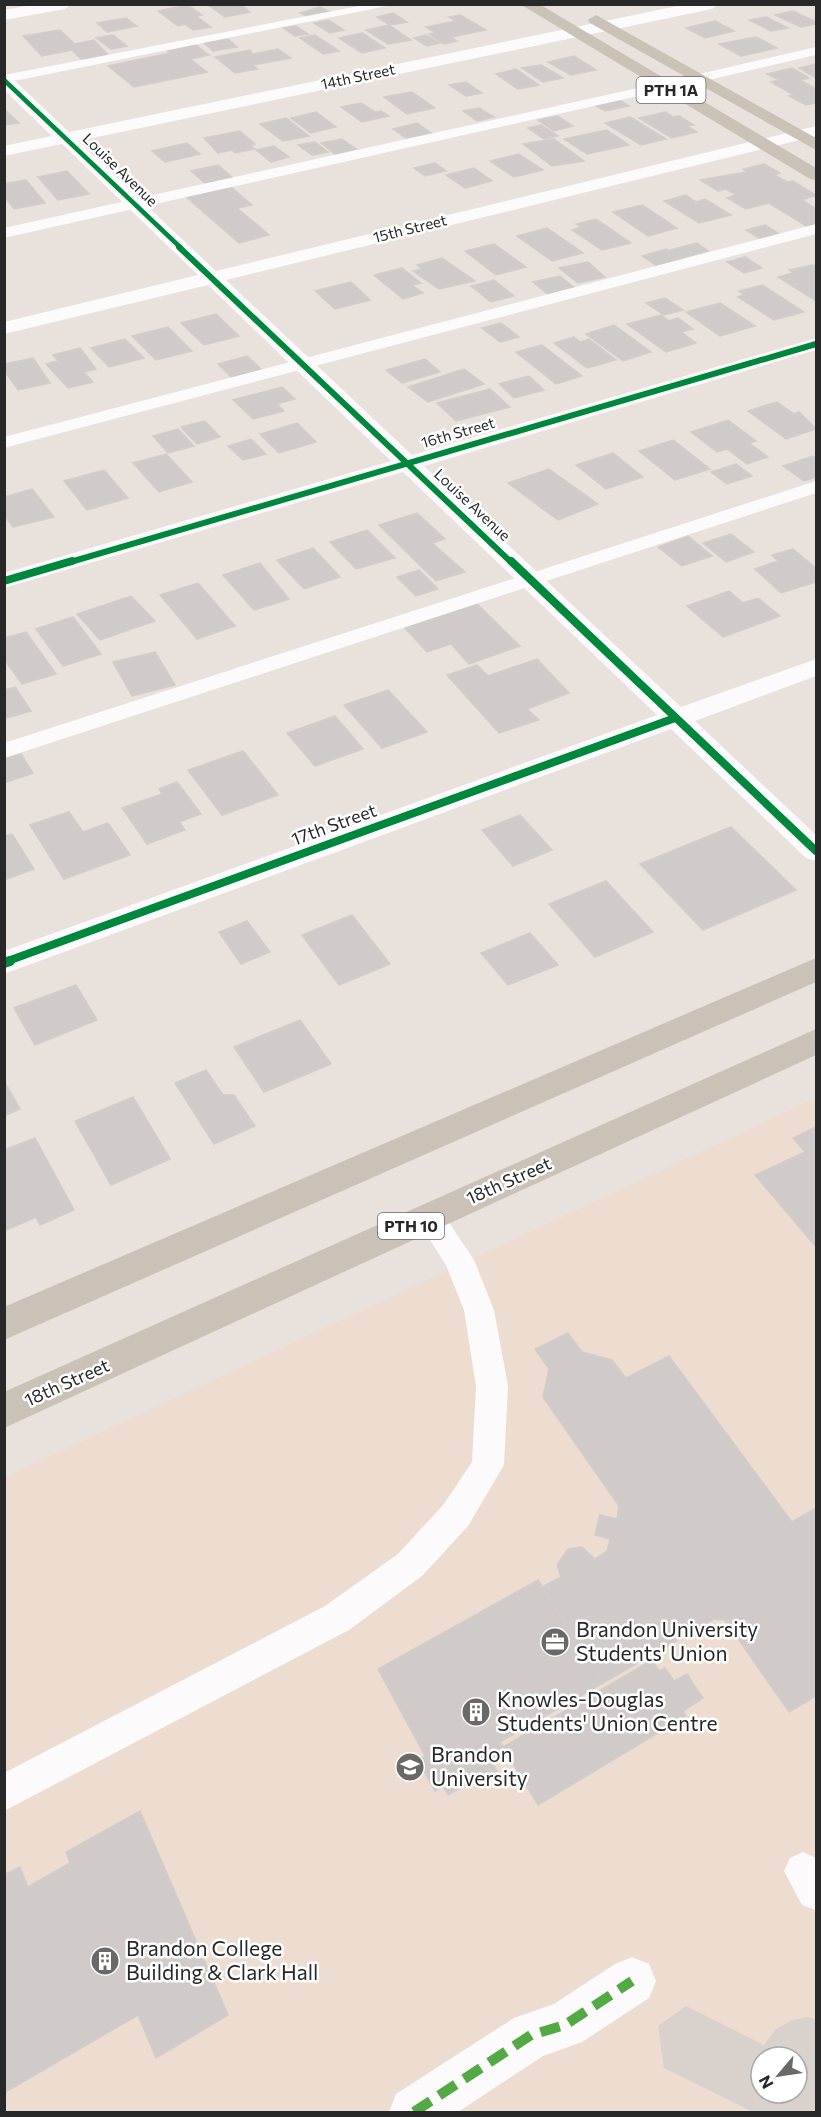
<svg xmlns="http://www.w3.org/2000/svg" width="821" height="2117" font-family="Commissioner,sans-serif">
<rect width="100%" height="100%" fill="#e8e1dc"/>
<!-- education -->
<path fill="#ecddd0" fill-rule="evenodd" d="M816 1098V2112H5L4 1478ZM761 2057H797V2093H761Z"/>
<!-- plaza -->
<path fill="#d8d1cc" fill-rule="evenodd" d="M686 2006 764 2045 775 2030 790 2021 807 2017 816 2019V2112H753L664 2068 658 2026ZM761 2057H797V2093H761Z"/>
<!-- building -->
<g fill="#d0cbc8" stroke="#d2cdc9" stroke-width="1.5">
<polygon points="207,4 240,4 250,12 225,17"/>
<polygon points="188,5 202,15 196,16 211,27 193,30 185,24 178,26 158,11"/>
<polygon points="320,7 332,13 312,19 300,13"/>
<polygon points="793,11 816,22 816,24 801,27 775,15"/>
<polygon points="393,13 407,22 390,25 377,17"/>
<polygon points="460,15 486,30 451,37 457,41 444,44 429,34 436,33 426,27 456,21 449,17"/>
<polygon points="766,17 788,28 771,31 749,20"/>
<polygon points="126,18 137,26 107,32 97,23"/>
<polygon points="328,20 344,30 330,33 314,23"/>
<polygon points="715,21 734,31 705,38 686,28"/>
<polygon points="389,25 411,40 388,44 366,30"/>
<polygon points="296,26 308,34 295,36 283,28"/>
<polygon points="60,30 75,44 94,40 109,56 83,61 72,50 42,56 23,36"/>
<polygon points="362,33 385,48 362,53 339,38"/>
<polygon points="113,35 127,46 111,49 96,38"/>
<polygon points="315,35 339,51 323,54 300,38"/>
<polygon points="426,35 440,43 427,46 414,38"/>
<polygon points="756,37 777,48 741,56 719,44"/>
<polygon points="228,39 237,47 213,51 204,43"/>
<polygon points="196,45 209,55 190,59 207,72 134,87 108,66 171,53 168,51"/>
<polygon points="278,49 291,58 252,65 258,69 235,73 215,57 250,50 253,54"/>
<polygon points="574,56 596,70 571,75 548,62"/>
<polygon points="816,64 816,78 799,68"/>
<polygon points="541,65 563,78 543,82 522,68"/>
<polygon points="792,68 809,78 800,80 816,89 816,95 813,96 816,98 816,103 806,105 789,96 794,95 771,82 779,80 767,74"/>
<polygon points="516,69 539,85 518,89 496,74"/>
<polygon points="466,82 482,93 466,96 449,85"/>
<polygon points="412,92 435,108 407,114 384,97"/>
<polygon points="619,100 629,106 605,111 595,105"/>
<polygon points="361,103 375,112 381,111 389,116 362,122 341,107"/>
<polygon points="479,108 494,117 477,121 463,111"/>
<polygon points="4,109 19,123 4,125"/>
<polygon points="316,112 336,127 311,133 291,118"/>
<polygon points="665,112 673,117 679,116 694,125 687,126 697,132 672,138 639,118"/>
<polygon points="557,116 573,126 554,131 538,120"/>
<polygon points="630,117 666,139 641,145 605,123"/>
<polygon points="286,118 309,136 283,141 260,124"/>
<polygon points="417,123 431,133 406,138 393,129"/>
<polygon points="541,125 558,136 544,139 528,128"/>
<polygon points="606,130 629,145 587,154 564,139"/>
<polygon points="240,131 255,144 251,146 255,149 235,153 232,150 218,153 204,138"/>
<polygon points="342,139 356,149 335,154 321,143"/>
<polygon points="554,139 584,161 552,166 523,144"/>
<polygon points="315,142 328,152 312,155 298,145"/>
<polygon points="187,143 200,154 165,162 152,151"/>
<polygon points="274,146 289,157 271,162 256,150"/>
<polygon points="519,154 543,170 514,177 490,161"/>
<polygon points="435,163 446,171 425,176 414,168"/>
<polygon points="764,164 780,173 774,175 787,182 793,181 816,195 802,200 816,209 816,225 808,227 769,203 746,209 727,198 736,195 726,189 718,191 700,180 747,172 743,169"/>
<polygon points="218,165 233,178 206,184 191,171"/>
<polygon points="474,168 492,181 465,188 446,175"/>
<polygon points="67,171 89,194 58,200 38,177"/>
<polygon points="26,180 45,203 14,209 4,196 4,184"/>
<polygon points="230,186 252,205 237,208 269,235 239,243 185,196"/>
<polygon points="686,195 696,202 705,199 731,215 699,223 664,201"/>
<polygon points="642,205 677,228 648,236 613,212"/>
<polygon points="596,219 631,243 602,250 572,230 582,227 576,224"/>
<polygon points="765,225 781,235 762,240 746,230"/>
<polygon points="547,228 583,253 552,261 517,236"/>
<polygon points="697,243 708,251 682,258 670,250"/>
<polygon points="494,244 526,267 496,275 465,251"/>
<polygon points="666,249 682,259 657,266 642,256"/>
<polygon points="745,257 762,268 744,273 727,262"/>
<polygon points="442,258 475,281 439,289 413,271 422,269 417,265"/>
<polygon points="588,262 605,277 578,283 559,268"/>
<polygon points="813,265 816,267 816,301 778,277 793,273 789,270"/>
<polygon points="402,268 421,283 412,285 423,293 403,299 374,275"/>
<polygon points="560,276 576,289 549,295 533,282"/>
<polygon points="494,280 514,296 491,302 471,286"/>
<polygon points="351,282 370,300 335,309 315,291"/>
<polygon points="762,285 804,312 774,320 738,297 744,295 739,291"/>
<polygon points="665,298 683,310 664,315 646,303"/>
<polygon points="720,303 755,326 720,336 686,312"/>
<polygon points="216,314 239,336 204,345 181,323"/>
<polygon points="661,315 669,321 678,318 693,329 681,332 696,343 666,352 627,324"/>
<polygon points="501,323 519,337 500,342 482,328"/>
<polygon points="614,325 651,352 623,361 586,334"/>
<polygon points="168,327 192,351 156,360 132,336"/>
<polygon points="574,337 580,342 589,339 616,360 587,368 554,343"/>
<polygon points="125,339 144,358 109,367 91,348"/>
<polygon points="542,345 582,376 556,384 516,352"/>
<polygon points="80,348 96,369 84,372 93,382 68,388 46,364 58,361 53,355"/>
<polygon points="247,356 262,370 232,378 218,364"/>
<polygon points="33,358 50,383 18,390 4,370 4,364"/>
<polygon points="425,359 440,372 402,383 386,370"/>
<polygon points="464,369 484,384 428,402 408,387"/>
<polygon points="529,376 544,390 514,398 499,384"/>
<polygon points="282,387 295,399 277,404 284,411 253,419 233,400"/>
<polygon points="490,389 510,407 456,421 437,403"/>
<polygon points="777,402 794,414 799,412 816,429 786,439 748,411"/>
<polygon points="728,420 756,441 749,443 768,457 747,464 727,449 717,452 691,432"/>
<polygon points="205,421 220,437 197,444 181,427"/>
<polygon points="297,423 316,442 279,453 260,434"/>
<polygon points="178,429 194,446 168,453 153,436"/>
<polygon points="251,439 266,454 243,460 228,446"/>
<polygon points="673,440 710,469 675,480 639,451"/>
<polygon points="613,453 643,477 606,489 576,465"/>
<polygon points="166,454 192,482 159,492 133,463"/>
<polygon points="813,456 816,459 816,477 804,481 783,466"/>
<polygon points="736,464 752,476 727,484 711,472"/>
<polygon points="549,469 598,504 558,520 508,483"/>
<polygon points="104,470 128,498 87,510 64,481"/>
<polygon points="32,489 54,517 13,527 4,515 4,497"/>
<polygon points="417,513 445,539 432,543 465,572 436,581 379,525"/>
<polygon points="367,530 395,558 356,569 330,542"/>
<polygon points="731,534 754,552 726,562 703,543"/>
<polygon points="688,536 712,556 682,566 658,547"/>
<polygon points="313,548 340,577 304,589 277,560"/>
<polygon points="793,549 816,568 816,582 781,593 755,569 778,561 772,555"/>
<polygon points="260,563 289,599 254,610 223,575"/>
<polygon points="419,570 438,589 416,596 397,577"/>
<polygon points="198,583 235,626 197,639 160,595"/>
<polygon points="729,591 743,603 758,598 780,616 723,637 687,606"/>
<polygon points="131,596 155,621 100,640 77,614"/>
<polygon points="477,604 520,646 469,664 451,644 427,652 405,628"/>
<polygon points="73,617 101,654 63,666 36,629"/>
<polygon points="26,632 56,674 22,684 4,659 4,638"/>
<polygon points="155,652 175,685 132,696 113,662"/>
<polygon points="537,659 569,693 527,709 539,720 499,733 447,675 477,665 488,676"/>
<polygon points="15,687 31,711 7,718 4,714 4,690"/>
<polygon points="388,690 427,732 382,748 344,705"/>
<polygon points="335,716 363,749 315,766 287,733"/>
<polygon points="243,751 278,795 222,815 188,770"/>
<polygon points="21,754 33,773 4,783 4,759"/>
<polygon points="177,782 201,814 179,822 185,830 147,844 122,808 162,794 159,789"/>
<polygon points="69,812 83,832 108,823 130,855 64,879 30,825"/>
<polygon points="520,815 552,850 513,866 482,830"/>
<polygon points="731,827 796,890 703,930 640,864"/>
<polygon points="12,834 34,869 4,880 4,836"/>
<polygon points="606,881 653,932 595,957 549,904"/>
<polygon points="352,915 390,964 339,985 302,935"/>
<polygon points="247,921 270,952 241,964 219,932"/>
<polygon points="530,933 558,965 508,985 481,953"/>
<polygon points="76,985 97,1020 35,1045 14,1008"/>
<polygon points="300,1020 331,1064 264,1092 234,1047"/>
<polygon points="206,1070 223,1095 234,1095 255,1126 214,1144 175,1083"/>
<polygon points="4,1081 20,1109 4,1116"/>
<polygon points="133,1097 170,1159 111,1185 75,1121"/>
<polygon points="816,1127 816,1247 755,1175 805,1152 793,1138"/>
<polygon points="35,1138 74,1210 40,1225 36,1217 4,1231 4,1150"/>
<polygon points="568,1333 582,1352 612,1360 626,1378 669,1356 792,1522 816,1508 816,1696 789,1712 725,1620 714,1619 603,1683 542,1587 561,1577 557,1565 568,1549 582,1547 595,1559 607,1551 610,1539 595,1535 600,1515 617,1519 619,1506 543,1397 549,1369 535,1349"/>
<polygon points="538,1580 603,1683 500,1742 509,1755 493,1764 497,1771 472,1786 470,1782 448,1795 443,1786 435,1791 418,1760 425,1756 378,1669"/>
<polygon points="652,1660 659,1671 665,1668 674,1681 687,1674 703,1698 683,1711 686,1716 538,1805 503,1747"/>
<polygon points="140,1811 228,2015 156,2058 138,2015 4,2093 4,1875 20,1867 28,1887 70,1863 66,1852"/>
</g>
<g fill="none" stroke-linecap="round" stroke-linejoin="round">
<!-- lane -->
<g fill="#fcfafa" fill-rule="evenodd">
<polygon points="369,4 397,4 4,83 4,75"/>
<polygon points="816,47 816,55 700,82 693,78 695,75"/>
<polygon points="665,82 670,83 670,89 4,238 4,228"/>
<polygon points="816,224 816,234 4,448 4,437"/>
<polygon points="816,481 816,493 4,758 4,743"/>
<polygon points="430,1205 440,1209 474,1260 494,1310 508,1386 504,1465 468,1526 422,1576 349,1630 4,1811 4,1773 325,1606 398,1554 444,1504 472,1462 476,1386 464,1310 446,1265 415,1217 420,1209"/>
<polygon points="803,1852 816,1858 816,1910 802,1905 784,1871 790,1858"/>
</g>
<!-- street -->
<g fill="#fcfafa" fill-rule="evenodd">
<polygon points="37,4 72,4 65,9 4,20 4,10"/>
<polygon points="687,4 719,4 712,9 78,141 216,271 816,126 816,136 226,280 412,455 816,338 816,350 424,466 681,707 816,659 816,676 695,721 816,835 816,861 806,858 671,729 4,974 4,951 657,715 403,472 4,588 4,573 391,461 208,285 4,334 4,322 198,275 62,144 4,156 4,146 52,136 4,90 4,75 10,76 69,132"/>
<polygon points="632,1957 649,1964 656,1981 649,1998 582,2042 543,2056 458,2112 389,2112 396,2094 514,2018 554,2004 615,1964"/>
</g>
<!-- primary -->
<g fill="#cac2b7" fill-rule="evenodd">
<polygon points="520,4 539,4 816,168 816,180 810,179"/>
<polygon points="596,15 816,138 816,150 590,23 588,20"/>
<polygon points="816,958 816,982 4,1340 4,1307"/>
<polygon points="816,1029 816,1055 4,1428 4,1392"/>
</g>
<!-- quiet -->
<polyline stroke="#53aa44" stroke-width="10" stroke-dasharray="20 10" stroke-linecap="butt" points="414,2112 531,2035 565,2025 632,1981"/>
<!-- cycleway-far3 casing -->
<g stroke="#fff" stroke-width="7">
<polyline id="cycleway-far3" points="4,80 181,248"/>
</g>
<!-- cycleway-far2 casing -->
<g stroke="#fff" stroke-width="8">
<g id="cycleway-far2">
<polyline points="179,247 512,563"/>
<polyline points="67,563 816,344"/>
</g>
</g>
<!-- cycleway-far1 casing -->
<g stroke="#fff" stroke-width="10">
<g id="cycleway-far1">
<polyline points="511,561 816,851"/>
<polyline points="4,581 72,561"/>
<polyline points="5,962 675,718"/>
</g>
</g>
<!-- cycleway casing -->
<g stroke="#fff" stroke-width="14">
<polyline id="cycleway" points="4,963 10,961"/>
</g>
<!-- cycleway-far3 -->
<use href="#cycleway-far3" stroke="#00873e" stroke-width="4.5"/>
<!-- cycleway-far2 -->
<use href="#cycleway-far2" stroke="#00873e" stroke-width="6"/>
<!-- cycleway-far1 -->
<use href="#cycleway-far1" stroke="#00873e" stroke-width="8"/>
<!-- cycleway -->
<use href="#cycleway" stroke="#00873e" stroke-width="10"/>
</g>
<!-- icons -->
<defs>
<g id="office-disc" transform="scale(1.5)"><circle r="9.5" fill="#6b6967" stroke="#fff"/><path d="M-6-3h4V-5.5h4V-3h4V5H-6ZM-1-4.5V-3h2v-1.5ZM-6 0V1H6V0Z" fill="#fff"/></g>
<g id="building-disc" transform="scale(1.5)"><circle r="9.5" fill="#6b6967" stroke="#fff"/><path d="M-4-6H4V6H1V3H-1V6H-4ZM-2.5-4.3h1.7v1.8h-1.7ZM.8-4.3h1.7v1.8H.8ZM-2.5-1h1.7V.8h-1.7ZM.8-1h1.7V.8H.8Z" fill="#fff"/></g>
<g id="university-disc" transform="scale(1.5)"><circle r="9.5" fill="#6b6967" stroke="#fff"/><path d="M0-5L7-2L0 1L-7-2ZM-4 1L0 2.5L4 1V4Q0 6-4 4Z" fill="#fff"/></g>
</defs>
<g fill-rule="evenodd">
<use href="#office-disc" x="555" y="1642"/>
<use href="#building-disc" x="476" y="1712"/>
<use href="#university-disc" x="410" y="1767"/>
<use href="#building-disc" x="105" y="1961"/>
</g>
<g text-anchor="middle" stroke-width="5" stroke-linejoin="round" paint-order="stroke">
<!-- far-street labels -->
<g font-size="15" fill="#282828" stroke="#fff">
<text transform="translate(358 77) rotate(-12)" y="5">14th Street</text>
<text transform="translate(120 170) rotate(44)" y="5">Louise Avenue</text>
<text transform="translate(410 229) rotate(-14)" y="5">15th Street</text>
<text transform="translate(458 433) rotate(-16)" y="5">16th Street</text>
<text transform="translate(472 505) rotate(43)" y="5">Louise Avenue</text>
</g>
<!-- shield labels -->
<g fill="#fff" stroke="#686868" stroke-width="1.5">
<rect x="636.5" y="77" width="69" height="26" rx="4.5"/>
<rect x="378" y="1213" width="66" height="26" rx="4.5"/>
</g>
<g font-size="16" font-weight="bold" fill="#282828">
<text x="671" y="96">PTH 1A</text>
<text x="411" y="1232">PTH 10</text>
</g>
<!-- street labels -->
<g font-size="18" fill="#282828" stroke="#fff">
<text transform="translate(334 825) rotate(-20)" y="6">17th Street</text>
<text transform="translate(509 1181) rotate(-24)" y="6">18th Street</text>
<text transform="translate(67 1383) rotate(-24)" y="6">18th Street</text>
</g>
<!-- near-poi labels -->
<g font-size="21" fill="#282828" stroke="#fff" text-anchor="start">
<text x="576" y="1637">Brandon University<tspan x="576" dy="24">Students' Union</tspan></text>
<text x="497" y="1707">Knowles-Douglas<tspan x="497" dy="24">Students' Union Centre</tspan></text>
<text x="431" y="1762">Brandon<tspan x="431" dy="24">University</tspan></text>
<text x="126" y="1956">Brandon College<tspan x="126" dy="24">Building &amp; Clark Hall</tspan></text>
</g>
</g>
<!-- border -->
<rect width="821" height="2117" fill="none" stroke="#282828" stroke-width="12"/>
<!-- north arrow -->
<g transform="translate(779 2075) rotate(241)"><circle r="28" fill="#ffffff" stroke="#a9a9a9" stroke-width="1.5"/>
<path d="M0-4.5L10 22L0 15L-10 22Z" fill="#6b6967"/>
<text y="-9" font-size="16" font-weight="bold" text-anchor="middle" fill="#282828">N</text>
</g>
</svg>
